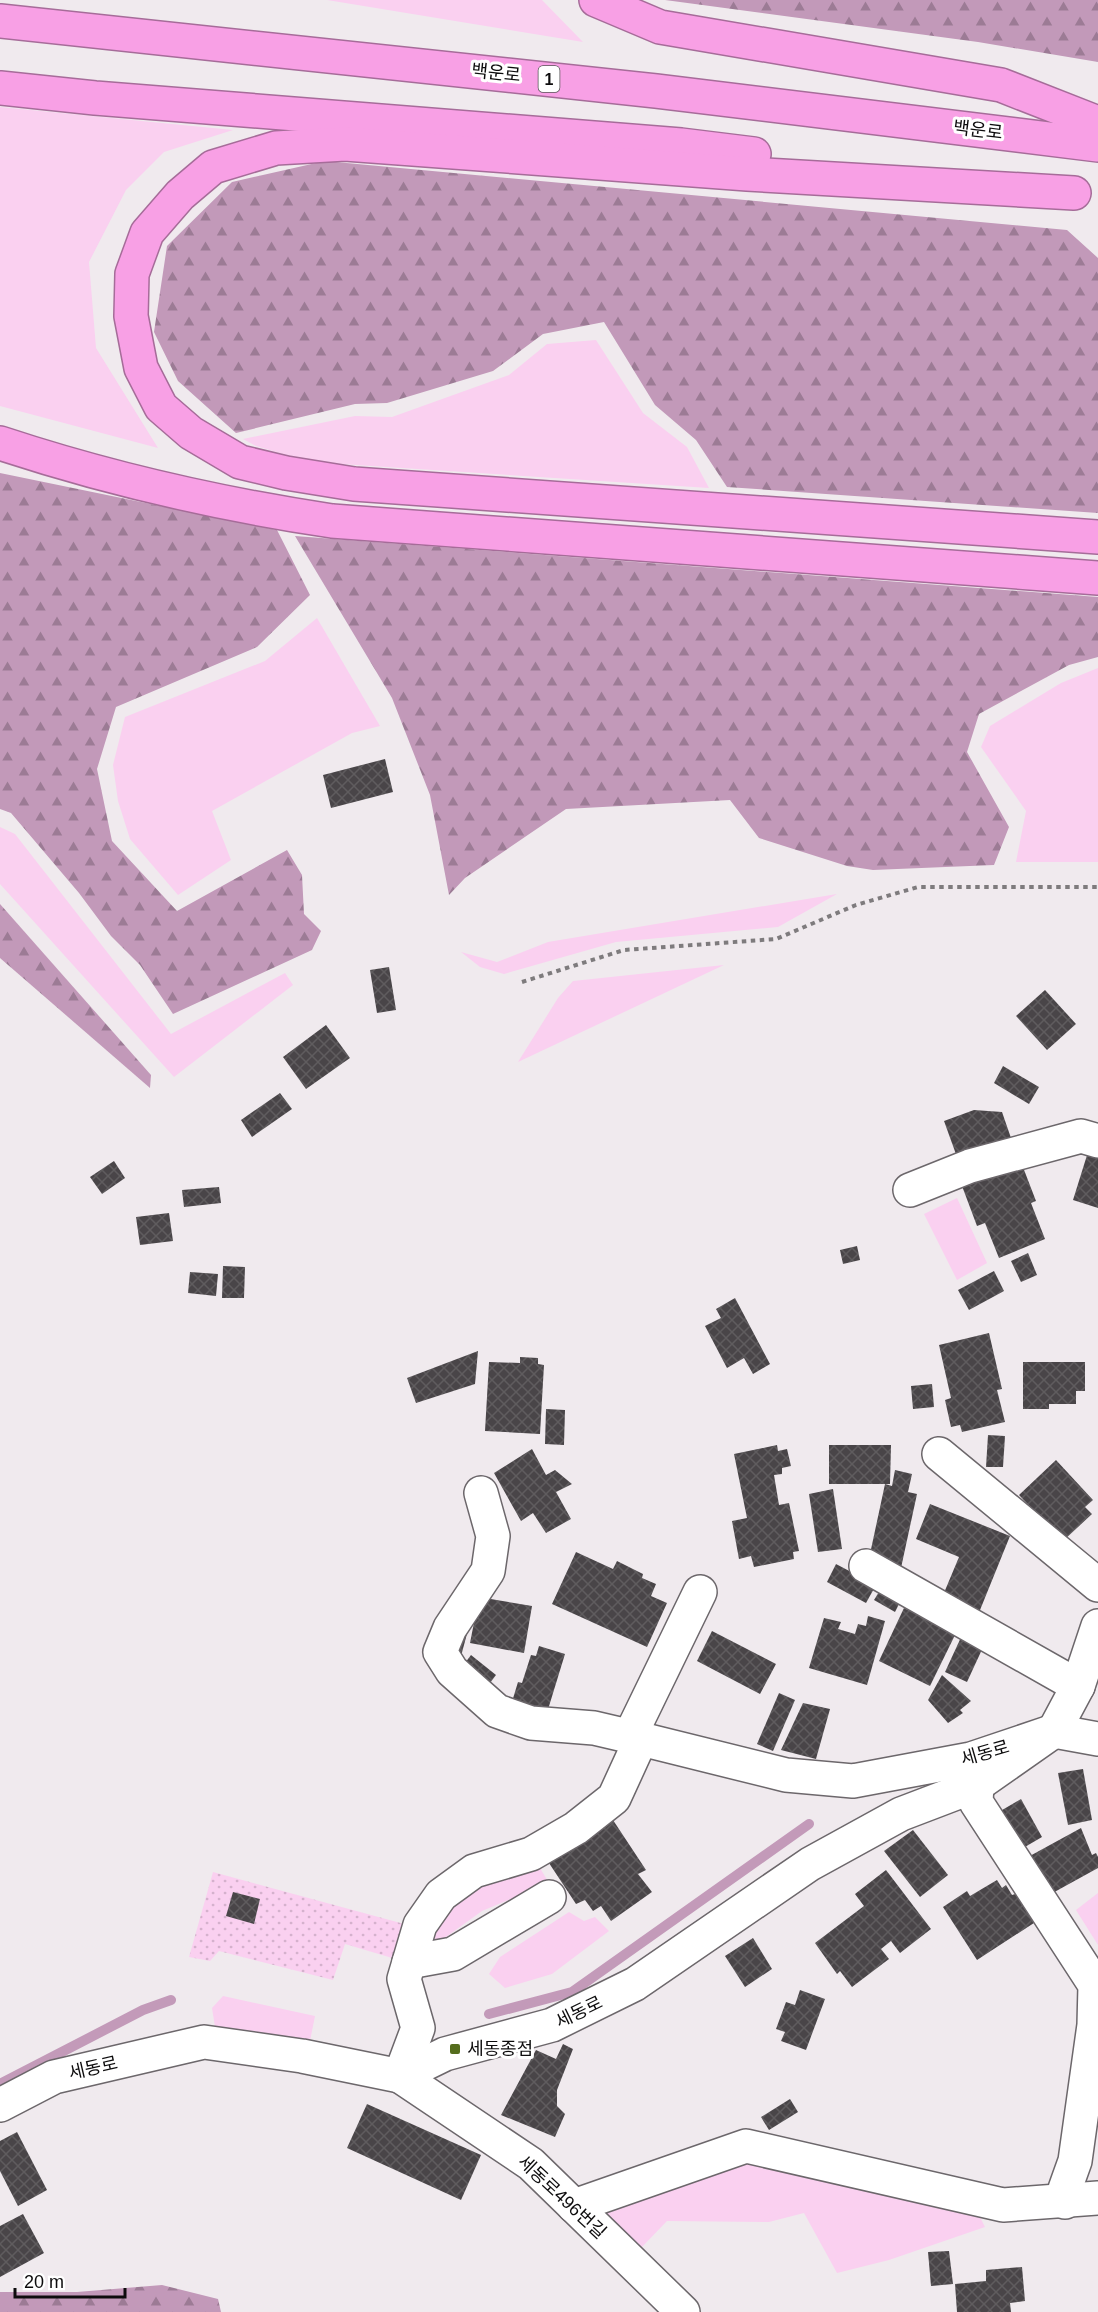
<svg xmlns="http://www.w3.org/2000/svg" width="1098" height="2312" font-family="Arial,'Noto Sans KR',sans-serif">
<defs>
<pattern id="forest-firs" width="22" height="20" patternUnits="userSpaceOnUse" patternTransform="scale(1.5)"><rect width="22" height="20" fill="#c299b9"/><path d="M5 1l3.5 6h-7zM16 11l3.5 6h-7z" fill="#9c7b95"/></pattern>
<pattern id="park-dots" width="8" height="8" patternUnits="userSpaceOnUse" patternTransform="scale(1.5)"><rect width="8" height="8" fill="#fad0f0"/><path d="M2 2h.1M6 6h.1" fill="none" stroke="#d5b1cd" stroke-width="1.8" stroke-linecap="round"/></pattern>
<pattern id="building-cross-hatch" width="8" height="8" patternUnits="userSpaceOnUse" patternTransform="scale(1.5)"><rect width="8" height="8" fill="#494548"/><path d="M0 0l8 8M0 8l8-8" fill="none" stroke="#5f5c5e"/></pattern>
</defs>
<rect width="100%" height="100%" fill="#f0eaee"/>
<!-- green -->
<g fill="#fad0f0">
<polygon points="327,0 542,0 583,42"/>
<polygon points="0,107 233,130 164,152 126,190 89,262 96,348 158,448 0,406"/>
<polygon points="596,340 643,413 687,447 709,488 310,462 256,446 243,439 355,416 392,417 509,375 547,344"/>
<polygon points="317,618 380,726 352,733 212,811 231,860 178,895 130,839 118,801 113,765 125,717 265,661"/>
<polygon points="1098,668 1098,862 1016,862 1026,811 981,747 990,726 1061,683"/>
<polygon points="0,827 15,834 171,1034 285,973 293,985 174,1077 0,884"/>
<polygon points="837,894 778,927 616,942 504,974 480,967 461,952 497,962 548,942"/>
<polygon points="724,965 518,1062 558,998 573,981"/>
<polygon points="957,1198 987,1263 957,1280 924,1214"/>
<polygon points="537,1863 549,1883 482,1911 439,1942 429,1938 436,1922 476,1884"/>
<polygon points="1098,1893 1098,1945 1076,1910"/>
<polygon points="569,1912 584,1921 595,1917 609,1931 552,1974 505,1988 489,1974 500,1957"/>
<polygon points="223,1996 315,2016 309,2046 216,2033 212,2008"/>
<polygon points="738,2164 754,2164 980,2217 985,2227 889,2260 837,2273 804,2213 769,2222 667,2221 641,2248 603,2211"/>
</g>
<!-- forest -->
<g fill="url(#forest-firs)">
<polygon points="665,0 1098,0 1098,62 978,42"/>
<polygon points="325,161 1067,230 1098,258 1098,513 727,487 696,440 655,405 604,322 543,334 493,371 387,403 355,404 236,433 178,381 154,332 167,246 232,182"/>
<polygon points="0,473 277,530 310,595 257,647 116,707 97,769 112,841 177,911 287,850 302,875 304,914 321,931 312,950 173,1014 140,965 111,936 79,893 11,813 0,809"/>
<polygon points="295,536 1098,597 1098,657 1069,665 979,714 967,752 1009,827 994,865 873,870 847,866 759,838 730,800 566,809 465,878 449,895 430,795 392,698"/>
<polygon points="0,904 151,1075 150,1088 0,958"/>
<polygon points="162,2285 218,2299 221,2312 0,2312 0,2292 77,2292"/>
</g>
<!-- park -->
<polygon fill="url(#park-dots)" points="213,1872 408,1925 399,1960 345,1944 333,1980 219,1951 210,1961 189,1957"/>
<g fill="none" stroke-linecap="round" stroke-linejoin="round">
<!-- stream -->
<g stroke="#c39ab9" stroke-width="10">
<polyline points="489,2014 572,1992 809,1824"/>
<polyline points="0,2084 143,2010 171,2000"/>
</g>
</g>
<!-- building -->
<g fill="url(#building-cross-hatch)">
<polygon points="385,759 393,792 331,808 323,775"/>
<polygon points="389,967 396,1010 377,1013 370,970"/>
<polygon points="1045,990 1076,1024 1047,1050 1016,1016"/>
<polygon points="326,1025 350,1058 306,1089 283,1057"/>
<polygon points="1003,1066 1039,1087 1029,1104 994,1083"/>
<polygon points="280,1093 292,1109 252,1137 241,1120"/>
<polygon points="974,1110 1002,1112 1011,1138 957,1157 944,1121"/>
<polygon points="1088,1152 1098,1155 1098,1208 1073,1200"/>
<polygon points="114,1161 125,1178 102,1194 90,1177"/>
<polygon points="1021,1162 1036,1201 1031,1203 1045,1239 999,1258 985,1223 977,1226 962,1186"/>
<polygon points="219,1187 221,1203 184,1207 182,1190"/>
<polygon points="169,1213 173,1241 140,1245 136,1217"/>
<polygon points="857,1246 860,1260 843,1264 840,1250"/>
<polygon points="1028,1253 1037,1275 1021,1282 1011,1261"/>
<polygon points="223,1266 245,1267 244,1298 222,1298"/>
<polygon points="994,1271 1004,1291 969,1310 958,1290"/>
<polygon points="190,1272 218,1274 216,1296 188,1293"/>
<polygon points="735,1298 770,1364 753,1374 744,1358 727,1368 705,1326 721,1318 716,1309"/>
<polygon points="989,1333 1002,1389 997,1390 1005,1422 962,1432 960,1425 951,1427 945,1400 951,1398 939,1345"/>
<polygon points="478,1351 475,1384 416,1403 407,1378"/>
<polygon points="520,1357 538,1358 538,1364 544,1365 540,1434 485,1431 489,1362 520,1363"/>
<polygon points="1023,1362 1085,1362 1085,1391 1076,1391 1076,1404 1049,1404 1049,1409 1023,1409"/>
<polygon points="932,1384 934,1407 913,1409 911,1386"/>
<polygon points="546,1409 565,1410 564,1445 545,1444"/>
<polygon points="988,1435 1005,1436 1003,1467 986,1467"/>
<polygon points="777,1445 778,1451 787,1449 791,1466 782,1468 782,1474 774,1475 779,1505 789,1503 799,1551 793,1552 794,1559 754,1567 751,1556 739,1559 732,1521 747,1518 734,1454"/>
<polygon points="829,1445 891,1445 890,1484 829,1484"/>
<polygon points="532,1449 546,1475 555,1470 572,1484 556,1492 571,1519 546,1533 533,1513 521,1521 494,1473"/>
<polygon points="1056,1460 1093,1500 1085,1507 1092,1514 1063,1541 1019,1495"/>
<polygon points="895,1470 912,1474 908,1492 917,1494 901,1568 870,1554 885,1484 892,1486"/>
<polygon points="833,1489 842,1549 818,1552 809,1494"/>
<polygon points="930,1504 1010,1536 978,1615 941,1600 959,1557 916,1539"/>
<polygon points="576,1552 613,1569 617,1561 643,1574 642,1578 656,1584 651,1596 667,1603 647,1647 552,1604"/>
<polygon points="836,1564 876,1585 866,1603 827,1582"/>
<polygon points="882,1587 902,1598 895,1612 874,1600"/>
<polygon points="479,1597 532,1606 524,1653 470,1643"/>
<polygon points="904,1608 956,1633 930,1686 879,1661"/>
<polygon points="868,1616 885,1621 867,1685 809,1668 824,1618 841,1622 838,1629 855,1634 858,1624 866,1626"/>
<polygon points="468,1630 460,1660 450,1657"/>
<polygon points="712,1631 776,1664 760,1694 697,1661"/>
<polygon points="963,1633 985,1643 967,1682 945,1672"/>
<polygon points="539,1646 565,1654 546,1716 511,1705 518,1682 522,1683 531,1655 536,1656"/>
<polygon points="471,1655 496,1675 484,1691 459,1671"/>
<polygon points="942,1675 971,1701 960,1710 963,1713 948,1723 928,1700"/>
<polygon points="779,1693 795,1700 773,1751 757,1744"/>
<polygon points="803,1703 830,1709 816,1759 781,1750"/>
<polygon points="1083,1769 1092,1820 1068,1825 1058,1773"/>
<polygon points="1021,1799 1042,1837 1018,1851 997,1813"/>
<polygon points="611,1817 646,1870 638,1874 652,1892 611,1921 601,1906 593,1911 585,1900 576,1904 547,1860"/>
<polygon points="1081,1828 1092,1855 1096,1853 1098,1857 1098,1868 1049,1895 1028,1857"/>
<polygon points="913,1830 948,1875 920,1897 884,1851"/>
<polygon points="886,1870 931,1929 900,1953 891,1941 881,1949 889,1959 852,1987 840,1971 837,1974 815,1943 864,1906 855,1894"/>
<polygon points="997,1880 1002,1888 1006,1885 1012,1895 1019,1893 1037,1921 977,1960 943,1907 967,1891 970,1896"/>
<polygon points="233,1892 260,1899 254,1924 226,1916"/>
<polygon points="753,1938 772,1969 745,1987 725,1956"/>
<polygon points="800,1990 825,1999 806,2050 781,2041 785,2032 776,2029 786,2002 795,2005"/>
<polygon points="563,2044 573,2049 557,2090 557,2106 565,2114 555,2137 501,2115 536,2050 556,2059"/>
<polygon points="790,2099 798,2112 769,2130 761,2117"/>
<polygon points="367,2104 481,2155 461,2200 347,2148"/>
<polygon points="17,2132 47,2190 18,2206 0,2171 0,2141"/>
<polygon points="23,2214 44,2253 0,2277 0,2226"/>
<polygon points="949,2251 953,2284 931,2286 928,2252"/>
<polygon points="1022,2267 1025,2301 1010,2303 1011,2312 957,2312 955,2284 986,2281 986,2270"/>
</g>
<g fill="none" stroke-linecap="round" stroke-linejoin="round">
<!-- minor casing -->
<g stroke="#6c676b" stroke-width="36">
<g id="minor">
<polyline points="910,1190 970,1166 1081,1136 1098,1141"/>
<polyline points="939,1454 1098,1585"/>
<polyline points="481,1493 493,1536 488,1571 450,1628 440,1652 452,1671 497,1711 531,1723 594,1728 641,1739 786,1775 853,1781 971,1759 1054,1731 1098,1739"/>
<polyline points="866,1566 1078,1686"/>
<polyline points="630,1736 700,1592"/>
<polyline points="977,1785 976,1802 1095,1985 1094,2025 1075,2161 1065,2189 1065,2202"/>
<polyline points="409,1962 453,1954 549,1897"/>
<polyline points="400,2076 418,2028 404,1979 420,1925 441,1895 474,1871 531,1854 576,1828 614,1798 641,1739"/>
<polyline points="400,2076 531,2164 683,2312"/>
<polyline points="0,2105 54,2077 204,2042 302,2056 400,2076 445,2054 552,2025 635,1984 810,1864 901,1814 977,1785 1054,1731 1078,1686 1098,1626"/>
<polyline points="574,2206 746,2146 1003,2205 1098,2198"/>
</g>
</g>
<!-- highway casing -->
<g stroke="#a66c99" stroke-width="36">
<g id="highway">
<polyline points="596,0 660,27 1001,85 1098,123"/>
<polyline points="0,21 656,91 1098,145"/>
<polyline points="0,88 95,98 681,145 754,154"/>
<polyline points="1074,193 747,174 345,144 276,148 213,167 180,195 147,233 132,274 131,316 141,368 161,407 191,433 240,462 286,473 354,484 1098,537"/>
<path d="M0 443C109 479 219 504 332 521L1098 578"/>
</g>
</g>
<!-- path -->
<polyline stroke="#7e7b7d" stroke-width="4" stroke-dasharray="4.5 4.5" stroke-linecap="butt" points="522,982 624,950 776,939 856,905 918,887 1098,887"/>
<!-- minor -->
<use href="#minor" stroke="#fff" stroke-width="33"/>
<!-- highway -->
<use href="#highway" stroke="#f8a0e5" stroke-width="33"/>
</g>
<!-- markers -->
<rect fill="#556d1d" stroke="#fff" stroke-width="2" x="449" y="2043" width="12" height="12" rx="3"/>
<g text-anchor="middle" stroke-width="6" stroke-linejoin="round" paint-order="stroke">
<!-- shield labels -->
<rect fill="#fff" stroke="#565556" stroke-width="1.5" x="538.5" y="66" width="21" height="26" rx="4.5"/>
<g font-size="16" font-weight="bold" fill="#0d0c0d">
<text x="549" y="85">1</text>
</g>
<!-- street labels -->
<g font-size="18" fill="#0d0c0d" stroke="#fff">
<text transform="translate(496 73) rotate(6)" y="6">백운로</text>
<text transform="translate(978 130) rotate(7)" y="6">백운로</text>
<text transform="translate(985 1753) rotate(-16)" y="6">세동로</text>
<text transform="translate(579 2012) rotate(-26)" y="6">세동로</text>
<text transform="translate(93 2068) rotate(-13)" y="6">세동로</text>
<text transform="translate(562 2197) rotate(43)" y="6">세동로496번길</text>
</g>
<!-- poi labels -->
<g font-size="18" fill="#0d0c0d" stroke="#fff" text-anchor="start">
<text x="467" y="2055">세동종점</text>
</g>
</g>
<!-- scale -->
<path d="M15 2288v9h110v-9" fill="none" stroke="#0d0c0d" stroke-width="3"/>
<text x="24" y="2288" font-size="18" fill="#0d0c0d" stroke="#ffffff" stroke-width="4.5" paint-order="stroke">20 m</text>
</svg>
